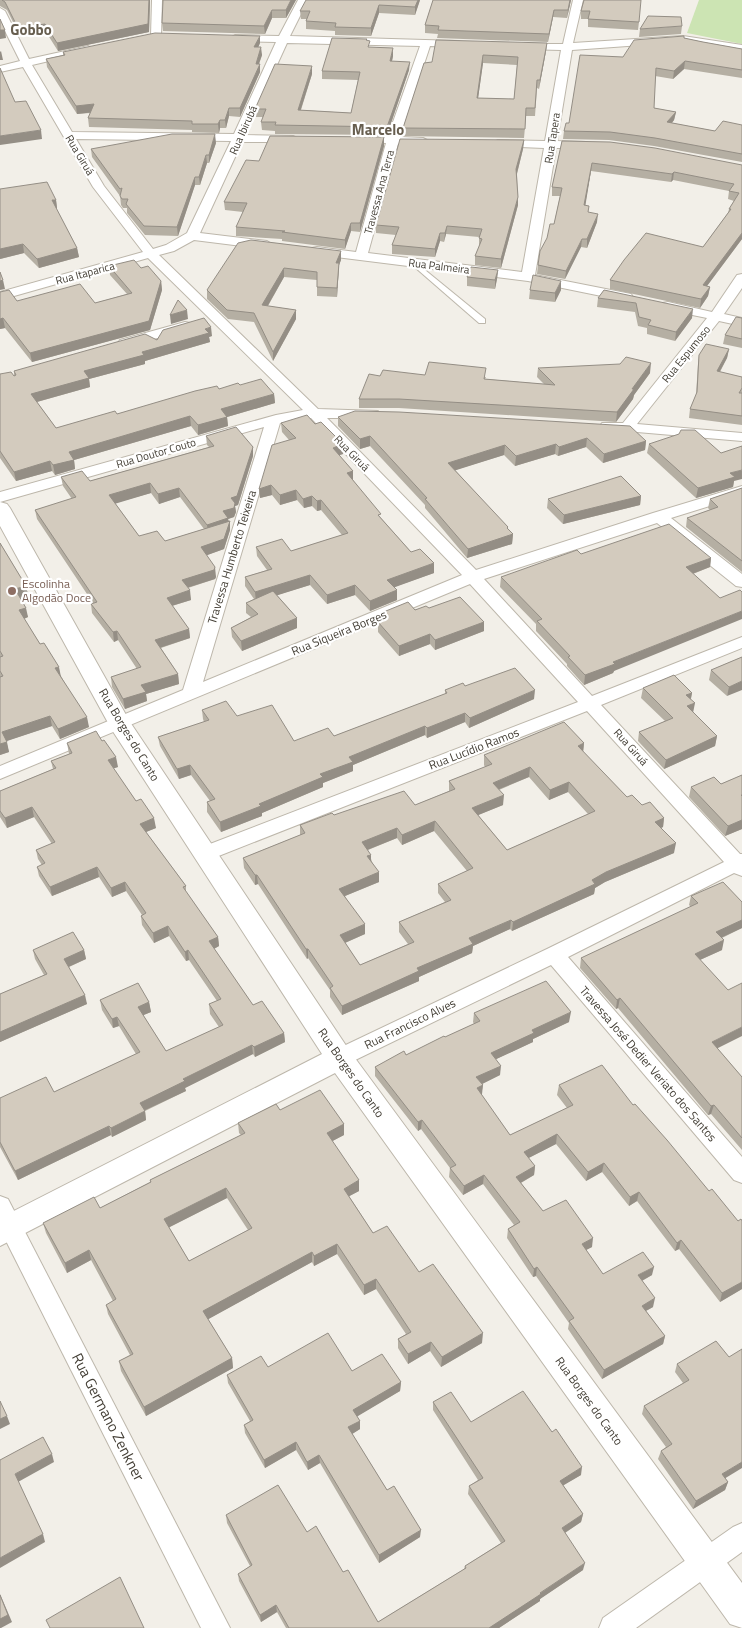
<svg xmlns="http://www.w3.org/2000/svg" width="742" height="1628" font-family="'Titillium Web',sans-serif">
<rect width="100%" height="100%" fill="#f2efe8"/>
<!-- green -->
<polygon fill="#cce4b3" points="699,0 742,0 742,44 687,33"/>
<g fill="none" stroke-linecap="round" stroke-linejoin="round">
<!-- service casing -->
<g stroke="#bdb7ab" stroke-width="2">
<polygon id="service" points="410,261 414,261 485,319 485,323 479,323 410,263"/>
</g>
<!-- minor casing -->
<g stroke="#bdb7ab" stroke-width="2">
<g id="minor">
<polygon points="152,0 162,0 161,36 156,39 151,36"/>
<path d="M298 0H308L290 36 459 41 464 44 459 47 430 46 400 137 423 138 429 141 423 144H398L368 253 522 272 544 148 498 146 492 143 498 140 545 141 561 50 522 49 517 46 518 44H563L573 0H583L573 43 683 36 742 45V51L683 42 572 50 557 141 586 142 592 145 586 148H556L535 275 631 294 633 297 631 300 626 301 528 281 312 254 311 251 312 248 317 247 356 252 386 143 358 142 352 139 358 136H388L420 46 287 43 245 135 293 136 299 139 293 142H242L200 233 267 241 273 245 267 249 194 240 174 251 159 255 318 409 378 411 380 414 378 417 373 418H327L476 570 653 513 742 486V496L671 518 742 574V587L736 586 657 523 484 579 592 696 742 637V648L601 705 740 854H742V876L734 873 568 957 742 1157V1183L734 1180 551 965 347 1064 339 1067 331 1064 328 1058 331 1052 547 949 724 862 587 711 211 859 204 861 197 859 194 854 197 849 578 702 470 584 0 779V766L183 690 264 427 0 502V492L276 415 303 410 148 258 0 300V292L143 252 93 187 23 67 0 72V66L20 61 0 21V8L5 11 29 59 88 46 93 49 92 51 32 65 72 132 234 134 276 42 235 41 230 38 235 35 279 36ZM76 139 231 141 187 233 166 245 153 249 104 186ZM311 418 462 575 203 682 280 423Z"/>
<polygon points="742,274 742,288 724,314 742,318 742,326 719,321 637,424 742,433 742,441 602,429 600,426 602,423 623,423 707,318 663,309 661,306 663,303 668,302 712,312 737,275"/>
<polygon points="185,322 190,323 192,326 190,329 125,347 118,343 120,340"/>
<polygon points="0,1196 8,1199 230,1628 201,1628 0,1229"/>
<polygon points="742,1523 742,1552 636,1628 599,1628 603,1618 733,1527"/>
</g>
</g>
<!-- tertiary casing -->
<g stroke="#bdb7ab" stroke-width="2">
<polygon id="tertiary" points="0,502 7,504 10,508 130,722 349,1050 742,1583 742,1628 730,1624 335,1073 0,1246 0,1218 322,1054 112,730 0,526"/>
</g>
<!-- service -->
<use href="#service" fill="#fff" fill-rule="evenodd"/>
<!-- minor -->
<use href="#minor" fill="#fff" fill-rule="evenodd"/>
<!-- tertiary -->
<use href="#tertiary" fill="#fff" fill-rule="evenodd"/>
</g>
<!-- wall -->
<g fill="#b5afa3" fill-rule="evenodd">
<polygon points="0,0 150,0 149,32 58,51 46,32 20,36 7,10 0,6"/>
<polygon points="296,0 286,18 272,18 265,34 163,31 162,23"/>
<polygon points="420,0 415,15 379,13 371,36 335,35 335,31 306,29 306,21 307,19 301,19 300,11"/>
<polygon points="433,0 571,0 567,18 553,17 548,42 437,38 438,34 425,33 425,25"/>
<polygon points="584,0 639,22 638,30 588,27 588,19 581,19 581,11"/>
<polygon points="682,26 681,34 639,37 640,29"/>
<polygon points="684,38 703,42 742,49 742,78 684,69 673,79 655,76 654,108 676,112 674,120 672,123 715,131 742,125 742,162 654,146 609,140 563,139 564,131 569,123 623,57"/>
<polygon points="260,43 258,47 262,55 259,64 260,72 240,117 229,116 226,128 220,128 219,133 192,132 192,130 89,127 88,118 90,113 77,114 47,67 46,59 63,55 63,52"/>
<path d="M547 43 546 51 539 89 537 88 535 116H526L524 138 403 136V128L432 62ZM483 63 517 65 514 99 478 98Z"/>
<polygon points="370,48 393,56 392,61 409,70 387,135 275,134 275,131 262,130 261,122 263,117 255,117 255,109 312,74 301,110 351,113 358,80 322,79 322,71"/>
<polygon points="384,137 384,146 360,232 351,231 345,249 282,241 282,239 236,236 236,227 243,212 225,210 224,202 259,161"/>
<polygon points="524,140 523,149 517,174 518,205 501,268 475,265 475,256 479,247 479,237 446,234 444,242 440,241 435,257 392,254 392,245 396,235 376,233 376,225"/>
<polygon points="562,141 742,165 742,239 707,286 710,287 708,296 700,308 610,289 610,280 703,247 728,213 729,209 734,201 728,199 729,191 673,180 671,182 591,171 585,205 588,213 597,222 587,248 581,247 565,279 537,274 538,265 554,224 560,196 552,196 552,187"/>
<polygon points="216,143 209,163 207,163 200,185 195,185 178,236 145,235 127,213 127,208 123,208 121,205 120,196 92,157 91,149"/>
<polygon points="0,189 56,200 57,208 56,208 77,248 79,257 39,268 24,253 0,259"/>
<polygon points="341,251 341,260 339,265 337,297 317,296 317,280 284,277 268,306 296,310 296,319 273,361 254,322 228,319 207,299 207,290"/>
<polygon points="109,266 141,268 161,281 162,290 150,330 32,362 5,328 0,329 0,292 17,301 95,303 127,294 110,275"/>
<polygon points="498,270 497,279 495,289 467,286 467,277"/>
<polygon points="530,290 561,290 555,302 529,299"/>
<polygon points="604,290 692,318 675,341 647,334 647,328 638,326 635,312 597,307 598,298"/>
<polygon points="742,318 742,348 723,344 725,335"/>
<polygon points="212,336 209,337 210,342 145,361 145,364 89,379 90,387 37,402 56,428 117,414 219,389 240,385 274,394 275,403 227,417 228,426 198,435 191,426 74,460 75,469 55,475 52,471 16,481 0,458 0,374 14,376 14,371 157,340"/>
<polygon points="729,349 727,358 720,372 742,377 742,425 689,418 690,409 696,395 698,364 699,355"/>
<polygon points="538,368 650,373 634,395 633,399 616,422 399,408 359,408 359,399 380,376 425,375 486,377 485,379 544,384 537,377"/>
<polygon points="338,417 646,441 645,450 603,463 586,447 558,456 555,454 515,466 504,455 455,470 513,534 512,544 467,558 425,508 425,505 370,446 360,449 338,426"/>
<polygon points="281,423 315,424 343,444 343,454 339,455 353,471 353,480 381,518 411,552 434,573 394,587 397,600 370,611 355,595 327,604 310,585 277,595 297,618 297,628 242,651 232,637 231,628 251,617 246,613 246,603 254,599 245,586 245,577 267,570 257,556 256,547 291,551 342,535 321,510 317,511 312,506 304,508 297,500 280,505 272,495 260,498 259,489 289,440 282,432"/>
<path d="M206 436 253 447V456L238 505 235 506 236 512 234 517 228 519 229 521H230V530L224 549 207 555 216 577 215 579 188 588 191 600 172 606 189 629 190 638 161 648 178 674 179 684 146 694 147 701 125 709 112 687 111 677 137 669 118 640 114 642 92 613 91 604 93 603 37 519 35 510 72 499 63 486 61 477 90 481 209 447 207 445ZM151 493 159 504 180 497 204 529 165 541 139 536 115 503Z"/>
<polygon points="649,444 734,481 733,487 696,498 647,453"/>
<polygon points="742,488 742,572 686,527 687,518 710,510 708,508 710,499"/>
<polygon points="641,496 640,505 563,524 547,508 548,499"/>
<polygon points="0,543 26,586 28,595 20,598 28,617 24,619 61,676 89,727 60,739 52,726 6,741 9,752 0,755"/>
<polygon points="581,554 711,558 710,567 693,574 614,671 613,673 584,685 567,666 567,664 536,631 536,624 500,587 501,577"/>
<polygon points="429,608 484,622 484,631 435,650 430,644 399,656 378,632 378,622 381,621 381,613"/>
<polygon points="742,657 727,696 709,680 711,670"/>
<polygon points="465,686 534,699 469,728 465,722 427,738 425,735 353,765 353,771 323,783 323,787 262,813 262,816 221,832 207,812 207,802 210,801 191,775 179,779 160,746 158,737 204,722 203,719 202,710 237,716 294,741 334,736 445,694 445,690"/>
<polygon points="643,688 692,693 691,699 693,712 717,736 715,746 664,769 638,741 639,732 665,721 641,698"/>
<polygon points="67,743 118,767 113,768 136,801 156,828 146,832 186,886 186,892 218,937 219,946 214,949 253,1005 284,1033 285,1042 255,1057 253,1054 185,1088 186,1091 145,1111 146,1120 112,1137 111,1135 18,1180 0,1147 0,1098 54,1092 136,1054 119,1026 113,1028 102,1010 100,1000 149,1002 151,1012 143,1015 166,1051 219,1027 210,1014 209,1004 217,1001 189,960 186,961 169,936 154,943 142,925 141,916 142,915 126,891 112,897 99,877 52,896 39,876 37,867 42,865 38,859 36,850 52,844 34,817 7,828 0,817 0,791 53,769 51,761 69,754"/>
<path d="M584 743 583 752 627 797 664 818 663 827 661 828 674 853 605 882 595 888 594 894 512 931 510 929 473 946 472 953 419 977V981L342 1015 330 997V990L308 958 307 959 258 884 255 885 244 868 243 858 300 835V825L334 815 415 805 449 791V781L485 767 484 765V755ZM529 777 549 800 568 792 588 814 507 850 478 815 503 805 499 790ZM434 831 467 871 438 884V893L445 902 399 922V932L408 944 360 965 345 943 365 934 345 896 379 882 368 850 397 838 402 845Z"/>
<polygon points="742,775 742,829 725,836 689,797 691,787 721,784"/>
<polygon points="691,896 742,902 742,928 722,938 722,950 700,960 717,1048 742,1077 742,1150 711,1114 708,1115 618,1008 616,1009 580,968 581,958 691,907 689,905"/>
<polygon points="33,950 84,950 86,959 69,967 87,1004 0,1042 0,994 44,975 35,959"/>
<polygon points="474,1013 569,1022 533,1039 533,1042 496,1059 500,1075 482,1084 483,1085 481,1095 510,1135 567,1108 557,1095 559,1085 742,1289 720,1302 679,1249 675,1251 637,1201 629,1206 602,1172 586,1181 556,1144 528,1158 535,1166 534,1175 521,1183 543,1211 592,1247 586,1250 603,1274 652,1275 642,1281 653,1307 646,1311 665,1336 663,1344 602,1379 568,1329 569,1323 536,1276 533,1277 507,1238 508,1229 514,1225 483,1184 463,1195 449,1177 450,1168 421,1129 418,1131 375,1076 375,1067 406,1055 474,1024 473,1022"/>
<path d="M280 1110 344 1124V1135L332 1141 359 1191 349 1196 373 1233 419 1272 482 1343 441 1367 430 1351 408 1364 398 1348V1339L406 1334 376 1289 364 1295 337 1254 314 1266 312 1262 208 1319 232 1358 233 1368 146 1416 121 1371 119 1361 130 1355 108 1314 106 1305 113 1301 91 1260 67 1273 46 1233 43 1223 100 1208 150 1182V1180L241 1135 239 1133 238 1123ZM227 1198 248 1230 189 1261 169 1227Z"/>
<polygon points="729,1357 725,1478 728,1482 725,1490 693,1509 658,1459 661,1451 666,1447 642,1414 644,1406 683,1383 675,1372 677,1364"/>
<polygon points="268,1367 352,1371 401,1382 400,1391 357,1416 360,1421 360,1429 352,1434 387,1490 420,1537 379,1563 320,1463 308,1470 296,1450 265,1468 245,1433 244,1425 250,1421 228,1383 227,1375"/>
<polygon points="433,1402 471,1422 581,1475 563,1485 583,1514 581,1522 565,1533 583,1570 540,1599 540,1601 499,1628 286,1628 277,1612 261,1622 239,1581 238,1574 250,1566 227,1523 226,1515 307,1532 343,1572 378,1622 464,1569 465,1566 501,1543 468,1494 469,1486 478,1480 433,1410"/>
</g>
<!-- shaded-wall -->
<g fill="#948e85">
<polygon points="149,0 150,0 149,32 58,51 57,43"/>
<polygon points="291,0 296,0 286,18 286,10"/>
<polygon points="418,0 420,0 415,15 415,7"/>
<polygon points="570,0 571,0 567,18 568,10"/>
<polygon points="379,5 379,13 371,36 371,28"/>
<polygon points="272,10 272,18 265,34 264,26"/>
<polygon points="554,10 553,17 548,42 549,34"/>
<polygon points="45,24 46,32 20,36 18,28"/>
<polygon points="0,30 5,30 6,38 0,39"/>
<polygon points="260,36 260,43 255,55 254,47"/>
<polygon points="547,43 546,51 539,89 540,80"/>
<polygon points="261,47 262,55 256,72 256,64"/>
<polygon points="393,48 393,56 390,70 390,61"/>
<polygon points="1,51 3,60 0,60 0,52"/>
<polygon points="483,55 483,63 477,106 477,98"/>
<polygon points="685,61 684,69 673,79 674,71"/>
<polygon points="410,62 409,70 387,135 387,127"/>
<polygon points="260,64 260,72 240,117 240,108"/>
<polygon points="312,66 312,74 298,118 298,110"/>
<polygon points="94,104 95,112 77,114 76,106"/>
<polygon points="229,108 229,116 226,128 225,120"/>
<polygon points="676,112 674,120 666,130 667,122"/>
<polygon points="220,120 220,128 219,133 218,124"/>
<polygon points="41,130 42,139 0,145 0,136"/>
<polygon points="215,134 216,143 209,163 209,155"/>
<polygon points="384,137 384,146 360,232 360,223"/>
<polygon points="524,140 523,149 516,177 516,169"/>
<polygon points="206,155 207,163 200,185 199,177"/>
<polygon points="592,163 591,171 584,214 584,205"/>
<polygon points="674,172 673,180 671,182 672,174"/>
<polygon points="195,177 195,185 178,236 177,227"/>
<polygon points="518,197 518,205 501,268 501,259"/>
<polygon points="52,200 56,200 57,208 53,209"/>
<polygon points="598,214 597,222 587,248 587,239"/>
<polygon points="351,223 351,231 345,249 345,240"/>
<polygon points="447,226 446,234 444,242 445,233"/>
<polygon points="440,233 440,241 435,257 435,249"/>
<polygon points="742,233 742,239 701,294 703,285"/>
<polygon points="582,239 581,247 565,279 566,271"/>
<polygon points="23,244 24,253 0,259 0,249"/>
<polygon points="77,248 79,257 39,268 37,259"/>
<polygon points="341,251 341,260 339,265 337,297 336,263"/>
<polygon points="284,268 284,277 263,314 262,305"/>
<polygon points="498,270 497,279 495,289 495,280"/>
<polygon points="3,280 5,289 0,290 0,281"/>
<polygon points="161,281 162,290 150,330 32,362 30,353"/>
<polygon points="561,281 561,290 555,302 555,293"/>
<polygon points="710,287 708,296 700,308 701,299"/>
<polygon points="693,309 692,318 675,341 676,332"/>
<polygon points="187,310 188,319 171,324 170,315"/>
<polygon points="296,310 296,319 273,361 273,352"/>
<polygon points="3,318 5,328 0,329 0,319"/>
<polygon points="211,327 212,336 209,337 210,342 145,361 145,364 89,379 90,387 33,403 31,394 84,371 142,352"/>
<polygon points="729,349 727,358 715,380 717,371"/>
<polygon points="651,363 650,373 634,395 633,399 616,422 617,412 632,389"/>
<polygon points="274,394 275,403 227,417 228,426 198,435 198,425 221,409"/>
<polygon points="190,416 191,426 74,460 75,469 55,475 53,465 69,452"/>
<polygon points="370,436 370,446 360,449 360,439"/>
<polygon points="587,438 586,447 558,456 559,447"/>
<polygon points="646,441 645,450 603,463 604,454"/>
<polygon points="343,444 343,454 333,457 333,448"/>
<polygon points="556,444 555,454 515,466 516,456"/>
<polygon points="505,445 504,455 447,473 448,463"/>
<polygon points="253,447 253,456 238,505 235,506 236,512 234,517 228,519 229,523 230,521 230,530 224,549 202,557 201,547 208,534 207,525 223,511 231,498"/>
<polygon points="50,461 52,471 16,481 14,472"/>
<polygon points="742,470 742,479 734,481 733,487 696,498 698,488 730,473"/>
<polygon points="353,471 353,481 347,473"/>
<polygon points="150,483 151,493 111,505 109,495"/>
<polygon points="271,485 272,495 260,498 259,489"/>
<polygon points="179,488 180,497 159,504 158,494"/>
<polygon points="296,490 297,500 280,505 280,495"/>
<polygon points="312,496 312,506 304,508 303,499"/>
<polygon points="641,496 640,505 563,524 564,515"/>
<polygon points="321,500 321,510 317,511 317,501"/>
<polygon points="508,527 508,536 513,534 512,544 467,558 468,549"/>
<polygon points="711,558 710,567 684,577 686,567"/>
<polygon points="434,563 434,573 387,590 387,580"/>
<polygon points="215,567 216,577 215,579 183,589 182,580"/>
<polygon points="310,575 310,585 256,602 255,592"/>
<polygon points="355,585 355,595 327,604 327,595"/>
<polygon points="26,586 28,595 17,599 15,589"/>
<polygon points="190,590 191,600 168,607 167,598"/>
<polygon points="397,590 397,600 370,611 370,601"/>
<polygon points="26,608 28,617 21,620 19,610"/>
<polygon points="742,611 742,619 614,671 613,673 584,685 585,675 613,662"/>
<polygon points="297,618 297,628 242,651 241,641"/>
<polygon points="484,622 484,631 435,650 435,640"/>
<polygon points="189,629 190,638 156,649 155,640"/>
<polygon points="117,631 118,640 114,642 113,632"/>
<polygon points="430,634 430,644 399,656 399,646"/>
<polygon points="59,667 61,677 55,668"/>
<polygon points="178,674 179,684 146,694 147,701 125,709 123,699 141,685"/>
<polygon points="742,681 742,690 727,696 729,687"/>
<polygon points="535,690 534,699 469,728 470,718"/>
<polygon points="692,693 690,702 686,695"/>
<polygon points="695,703 693,713 687,706"/>
<polygon points="465,713 465,722 427,738 427,728"/>
<polygon points="50,716 52,726 4,742 2,732"/>
<polygon points="87,717 89,727 60,739 58,729"/>
<polygon points="425,726 425,735 353,765 353,771 323,783 323,787 262,813 262,816 221,832 220,822 320,774 349,757"/>
<polygon points="717,736 715,746 664,769 666,760"/>
<polygon points="7,742 9,752 0,755 0,744"/>
<polygon points="584,743 583,753 578,746"/>
<polygon points="116,757 118,767 109,770 108,760"/>
<polygon points="190,765 191,775 179,779 177,769"/>
<polygon points="530,767 529,777 492,792 493,783"/>
<polygon points="569,782 568,792 549,800 550,790"/>
<polygon points="504,795 503,805 471,818 472,808"/>
<polygon points="32,807 34,817 7,828 5,818"/>
<polygon points="154,818 156,828 141,834 140,824"/>
<polygon points="664,818 663,827 654,831 655,822"/>
<polygon points="742,820 742,829 725,836 728,826"/>
<polygon points="435,821 434,831 402,845 402,835"/>
<polygon points="397,828 397,838 362,852 362,842"/>
<polygon points="676,843 674,853 605,882 595,888 594,894 512,931 513,922 606,872"/>
<polygon points="371,855 371,865 367,856"/>
<polygon points="97,867 99,877 52,896 50,887"/>
<polygon points="379,872 379,882 340,898 339,889"/>
<polygon points="255,875 257,875 258,884 255,885"/>
<polygon points="125,882 126,891 112,897 111,888"/>
<polygon points="511,920 510,929 473,946 472,953 419,977 419,981 342,1015 342,1006 417,968 469,938"/>
<polygon points="742,920 742,928 714,941 716,932"/>
<polygon points="365,924 365,934 340,945 340,935"/>
<polygon points="168,926 169,936 154,943 153,933"/>
<polygon points="218,937 219,946 210,951 209,941"/>
<polygon points="724,940 722,950 693,963 695,954"/>
<polygon points="306,949 308,949 308,958 307,959"/>
<polygon points="84,950 86,959 66,968 64,959"/>
<polygon points="188,950 189,960 186,961 185,952"/>
<polygon points="85,995 87,1004 0,1042 0,1032"/>
<polygon points="620,998 618,1008 616,1009 617,1000"/>
<polygon points="149,1002 151,1012 139,1017 138,1007"/>
<polygon points="571,1012 569,1022 533,1039 533,1042 490,1062 491,1053 532,1030"/>
<polygon points="117,1017 119,1026 113,1028 112,1019"/>
<polygon points="742,1027 742,1036 710,1052 712,1042"/>
<polygon points="284,1033 285,1042 255,1057 254,1047"/>
<polygon points="252,1045 253,1054 185,1088 186,1091 141,1112 140,1103 183,1079"/>
<polygon points="501,1066 500,1075 476,1087 476,1077"/>
<polygon points="483,1085 482,1094 476,1097 477,1088"/>
<polygon points="714,1105 711,1114 708,1115 711,1106"/>
<polygon points="145,1111 146,1120 112,1137 111,1128"/>
<polygon points="422,1120 421,1129 418,1131 418,1122"/>
<polygon points="344,1124 344,1135 327,1144 327,1133"/>
<polygon points="109,1126 111,1135 18,1180 15,1171"/>
<polygon points="557,1134 556,1144 523,1161 524,1152"/>
<polygon points="604,1163 602,1172 586,1181 588,1172"/>
<polygon points="535,1166 534,1175 515,1186 516,1177"/>
<polygon points="484,1175 483,1184 463,1195 464,1186"/>
<polygon points="359,1180 359,1191 344,1199 344,1189"/>
<polygon points="226,1188 227,1198 166,1229 164,1219"/>
<polygon points="639,1192 637,1201 629,1206 630,1197"/>
<polygon points="593,1238 592,1247 580,1253 582,1244"/>
<polygon points="681,1240 679,1249 675,1251 677,1243"/>
<polygon points="337,1244 337,1254 314,1266 314,1256"/>
<polygon points="89,1250 91,1260 67,1273 65,1263"/>
<polygon points="312,1252 312,1262 205,1321 203,1311"/>
<polygon points="537,1267 536,1276 533,1277 534,1269"/>
<polygon points="654,1267 652,1275 636,1284 638,1275"/>
<polygon points="376,1279 376,1289 364,1295 364,1285"/>
<polygon points="742,1282 742,1289 720,1302 722,1293"/>
<polygon points="655,1298 653,1307 640,1314 642,1306"/>
<polygon points="483,1333 482,1343 441,1367 442,1357"/>
<polygon points="665,1336 663,1344 602,1379 604,1370"/>
<polygon points="431,1342 430,1351 408,1364 408,1354"/>
<polygon points="232,1358 233,1368 146,1416 144,1407"/>
<polygon points="401,1382 400,1391 353,1419 353,1410"/>
<polygon points="7,1416 10,1424 0,1429 0,1419"/>
<polygon points="360,1421 360,1429 349,1436 348,1427"/>
<polygon points="296,1442 296,1450 265,1468 264,1460"/>
<polygon points="52,1454 54,1462 18,1482 15,1474"/>
<polygon points="319,1455 320,1463 308,1470 307,1462"/>
<polygon points="742,1462 742,1468 719,1482 722,1474"/>
<polygon points="582,1467 581,1475 559,1488 560,1481"/>
<polygon points="728,1482 725,1490 693,1509 696,1501"/>
<polygon points="583,1514 581,1522 560,1536 562,1528"/>
<polygon points="421,1530 420,1537 379,1563 379,1555"/>
<polygon points="43,1534 45,1542 0,1568 0,1558"/>
<polygon points="585,1563 583,1570 540,1599 540,1601 499,1628 489,1628"/>
<polygon points="0,1594 12,1622 1,1628 0,1628"/>
<polygon points="276,1605 277,1612 261,1622 260,1615"/>
</g>
<!-- building -->
<g fill="#d3cbbe" stroke="#948e85" fill-rule="evenodd">
<polygon points="2,0 149,0 148,24 57,43 45,24 18,28 5,2"/>
<polygon points="163,0 291,0 286,10 272,10 264,26 162,23"/>
<polygon points="306,0 418,0 415,7 379,5 371,28 335,27 336,23 306,21 310,11 300,11"/>
<polygon points="433,0 570,0 568,10 554,10 549,34 438,30 439,26 425,25"/>
<polygon points="584,0 641,0 639,22 588,19 590,11 581,11"/>
<polygon points="648,16 681,17 682,26 640,29"/>
<polygon points="0,19 5,30 0,30"/>
<polygon points="155,33 260,36 254,47 261,47 256,64 260,64 240,108 229,108 225,120 220,120 218,124 192,124 192,121 88,118 94,104 76,106 46,59 65,55 63,52"/>
<polygon points="684,36 684,38 703,42 742,49 742,70 685,61 674,71 656,68 654,108 676,112 667,122 715,131 723,121 742,125 742,154 655,138 610,132 564,131 566,123 569,123 580,55 623,57 634,40"/>
<polygon points="332,38 367,39 366,40 370,41 368,47 393,48 390,61 410,62 387,127 275,125 276,122 261,122 266,109 255,109 275,64 312,66 298,110 351,113 360,72 322,71"/>
<path d="M436 40 547 43 540 80H537L535 108H526L525 129 403 128 424 63 432 62ZM483 55 518 57 514 99 477 98Z"/>
<polygon points="0,68 15,102 26,101 41,130 0,136"/>
<polygon points="172,134 215,134 209,155 206,155 199,177 195,177 177,227 144,226 126,204 128,199 122,199 120,196 122,188 120,189 91,149"/>
<polygon points="270,136 384,137 360,223 351,223 345,240 282,232 285,231 236,227 247,203 224,202 246,160 259,161"/>
<polygon points="400,139 524,140 516,169 518,197 501,259 475,256 482,239 479,238 482,229 447,226 445,233 440,233 435,249 392,245 399,227 376,225"/>
<polygon points="562,141 610,142 655,148 742,165 742,233 703,285 710,287 701,299 610,280 624,260 646,233 703,247 731,209 729,209 739,193 729,191 734,184 674,172 672,174 592,163 584,205 589,206 588,212 598,214 587,239 582,239 566,271 538,265 540,251 547,238 550,224 554,224 562,188 552,187"/>
<polygon points="47,182 56,200 52,200 77,248 37,259 23,244 0,249 0,189"/>
<polygon points="251,240 341,251 336,263 339,263 337,288 317,287 317,272 284,268 262,305 296,310 273,352 254,313 227,310 207,290 238,243"/>
<polygon points="134,260 141,268 148,266 161,281 149,321 30,353 3,318 0,319 0,292 9,290 17,301 80,284 95,303 132,293 109,266"/>
<polygon points="471,267 498,270 495,280 467,277"/>
<polygon points="0,272 3,280 0,281"/>
<polygon points="533,275 561,281 555,293 530,290"/>
<polygon points="604,290 693,309 676,332 648,325 651,320 639,317 636,303 598,298"/>
<polygon points="178,300 187,310 170,315"/>
<polygon points="736,317 742,318 742,339 725,335"/>
<polygon points="204,318 211,327 205,329 209,333 142,352 144,355 84,371 89,378 31,394 56,428 115,411 117,414 195,391 217,386 219,389 238,383 240,385 261,379 274,394 221,409 227,417 198,425 190,416 69,452 74,460 53,465 50,461 14,472 0,451 0,374 11,372 14,376 16,375 14,371 145,334 157,340 163,330"/>
<polygon points="706,344 729,349 717,371 742,377 742,388 739,393 742,393 742,416 690,409 697,392 699,355"/>
<polygon points="626,357 651,363 632,389 634,389 617,412 399,399 359,399 369,374 380,376 383,370 425,375 429,362 486,368 484,379 555,385 538,368 620,364"/>
<polygon points="355,411 399,412 630,426 646,441 604,454 587,438 559,447 556,444 516,456 505,445 448,463 508,527 507,528 513,534 468,549 425,499 427,498 370,436 360,439 338,417"/>
<polygon points="307,415 315,424 321,422 343,444 333,448 353,471 347,473 381,514 378,515 411,552 420,549 434,563 387,580 397,590 370,601 355,585 327,595 310,575 255,592 245,577 272,569 256,547 282,539 291,551 348,533 321,500 317,501 312,496 303,499 296,490 280,495 271,485 259,489 272,445 296,438 281,423"/>
<polygon points="236,427 253,447 237,496 231,498 235,503 234,508 223,511 228,518 207,525 179,488 158,494 150,483 109,495 139,536 157,531 165,541 230,521 224,539 201,547 215,567 214,570 182,580 190,590 167,598 189,629 155,640 178,674 141,685 146,692 123,699 111,677 141,667 117,631 113,632 91,604 97,602 35,510 76,497 61,477 82,471 90,481 214,446 206,436"/>
<polygon points="681,430 695,430 721,453 742,446 742,470 730,473 735,477 698,488 649,444 679,434"/>
<polygon points="621,476 641,496 564,515 548,499"/>
<polygon points="742,488 742,561 687,518 718,507 710,499"/>
<polygon points="669,524 711,558 686,567 720,598 740,590 742,592 742,611 613,662 615,664 585,675 568,657 570,656 537,621 542,619 501,577 577,550 581,554"/>
<polygon points="0,543 26,586 15,589 26,608 19,610 40,644 44,643 59,667 55,668 87,717 58,729 50,716 2,732 7,742 0,744 0,677 3,676 0,671 0,657 3,656 0,651"/>
<polygon points="273,591 297,618 241,641 231,628 258,614 246,603"/>
<polygon points="460,597 484,622 435,640 430,634 399,646 378,622 386,619 381,613 408,602 415,610 426,606 429,608"/>
<polygon points="742,657 742,681 729,687 711,670"/>
<polygon points="515,668 535,690 470,718 465,713 427,728 425,726 349,757 353,762 320,774 323,777 259,804 261,806 220,822 207,802 215,799 190,765 177,769 158,737 209,720 202,710 226,701 237,716 272,705 294,741 328,728 334,736 447,693 445,690 463,683 465,686"/>
<polygon points="674,675 692,693 686,695 695,703 687,706 717,736 666,760 639,732 673,718 643,688"/>
<path d="M564 722 584 743 578 746 627 797 632 795 642 805 650 802 664 818 655 822 676 843 606 872 592 880 595 884 513 922 511 920 469 938 473 944 417 968 419 971 342 1006 330 988 333 986 308 949H306L257 875H255L243 858 305 833 300 825 332 813 334 815 404 791 415 805 455 789 449 781 492 764 484 755ZM530 767 550 790 569 782 595 811 507 850 472 808 504 795 493 783ZM435 821 473 868 438 884 451 900 399 922 414 942 360 965 340 935 365 924 339 889 379 872 367 856 371 855 362 842 397 828 402 835Z"/>
<polygon points="96,731 102,741 104,740 116,757 108,760 136,801 141,799 154,818 140,824 186,886 183,887 218,937 209,941 253,1005 262,1001 284,1033 254,1047 252,1045 183,1079 185,1081 140,1103 145,1111 111,1128 109,1126 15,1171 0,1142 0,1098 46,1077 54,1092 140,1052 117,1017 112,1019 100,1000 138,983 149,1002 138,1007 166,1051 223,1025 209,1004 221,999 188,950 185,952 168,926 153,933 141,916 146,913 125,882 111,888 97,867 50,887 37,867 45,863 36,850 55,842 32,807 5,818 0,811 0,791 56,768 51,761 72,753 67,743"/>
<polygon points="742,775 742,795 741,795 742,796 742,820 728,826 691,787 714,777 721,784"/>
<polygon points="723,882 742,902 742,920 716,932 724,940 695,954 728,990 742,983 742,1027 712,1042 742,1077 742,1138 714,1105 711,1106 620,998 617,1000 581,958 698,903 691,896"/>
<polygon points="73,932 84,950 64,959 85,995 0,1032 0,994 47,974 33,950"/>
<polygon points="546,981 571,1012 532,1030 534,1033 491,1053 501,1066 476,1077 483,1085 477,1088 510,1135 573,1105 559,1085 602,1065 633,1105 635,1104 667,1140 709,1191 712,1189 738,1221 741,1219 742,1221 742,1282 722,1293 681,1240 677,1243 639,1192 630,1197 604,1163 588,1172 557,1134 524,1152 535,1166 516,1177 543,1211 566,1200 593,1238 582,1244 603,1274 643,1252 654,1267 638,1275 655,1298 642,1306 665,1336 604,1370 569,1321 574,1318 537,1267 534,1269 508,1229 520,1222 484,1175 464,1186 450,1168 456,1165 422,1120 418,1122 375,1067 404,1051 406,1055 444,1036 445,1037 480,1021 474,1013"/>
<path d="M320 1090 344 1124 327 1133 359 1180 344 1189 373 1233 387 1226 419 1272 433 1264 483 1333 442 1357 431 1342 408 1354 398 1339 411 1332 376 1279 364 1285 337 1244 314 1256 312 1252 203 1311 232 1358 144 1407 119 1361 133 1354 106 1305 116 1299 89 1250 65 1263 43 1223 94 1197 100 1208 151 1182 150 1180 245 1133 238 1123 276 1104 280 1110ZM226 1188 252 1228 189 1261 164 1219Z"/>
<polygon points="328,1333 352,1371 382,1354 401,1382 353,1410 360,1421 348,1427 387,1490 394,1486 421,1530 379,1555 319,1455 307,1462 296,1442 264,1460 244,1425 253,1420 227,1375 261,1356 268,1367"/>
<polygon points="716,1341 729,1357 742,1349 742,1462 722,1474 728,1482 696,1501 661,1451 672,1444 644,1406 689,1380 677,1364"/>
<polygon points="523,1391 552,1432 556,1429 582,1467 560,1481 583,1514 562,1528 585,1563 540,1593 541,1594 489,1628 289,1628 276,1605 260,1615 238,1574 252,1565 226,1515 278,1485 307,1532 316,1526 343,1572 348,1570 378,1622 466,1568 465,1566 505,1541 469,1486 483,1478 433,1402 451,1392 471,1422"/>
<polygon points="0,1401 7,1416 0,1419"/>
<polygon points="43,1437 52,1454 15,1474 43,1534 0,1558 0,1460"/>
<polygon points="120,1577 144,1628 50,1628 46,1620"/>
<polygon points="0,1595 8,1615 0,1619"/>
</g>
<!-- markers -->
<circle fill="#8d6e63" stroke="#fff" stroke-width="2" cx="12" cy="591" r="5"/>
<g text-anchor="middle" stroke-width="4.5" stroke-linejoin="round" paint-order="stroke">
<!-- far-street labels -->
<g font-size="11" fill="#454037" stroke="#fff">
<text transform="translate(243 130) rotate(-66)" y="4">Rua Ibirubá</text>
<text transform="translate(552 138) rotate(-81)" y="4">Rua Tapera</text>
<text transform="translate(80 155) rotate(59)" y="4">Rua Giruá</text>
<text transform="translate(379 192) rotate(-75)" y="4">Travessa Ana Terra</text>
<text transform="translate(439 266) rotate(7)" y="4">Rua Palmeira</text>
<text transform="translate(85 273) rotate(-15)" y="4">Rua Itaparica</text>
<text transform="translate(686 354) rotate(-51)" y="4">Rua Espumoso</text>
<text transform="translate(156 453) rotate(-16)" y="4">Rua Doutor Couto</text>
<text transform="translate(352 453) rotate(46)" y="4">Rua Giruá</text>
<text transform="translate(631 747) rotate(48)" y="4">Rua Giruá</text>
</g>
<!-- street labels -->
<g font-size="12" fill="#454037" stroke="#fff">
<text transform="translate(232 557) rotate(-73)" y="4">Travessa Humberto Teixeira</text>
<text transform="translate(339 633) rotate(-22)" y="4">Rua Siqueira Borges</text>
<text transform="translate(129 735) rotate(59)" y="4">Rua Borges do Canto</text>
<text transform="translate(474 749) rotate(-21)" y="4">Rua Lucídio Ramos</text>
<text transform="translate(410 1024) rotate(-26)" y="4">Rua Francisco Alves</text>
<text transform="translate(648 1064) rotate(49)" y="4">Travessa José Dedier Veriato dos Santos</text>
<text transform="translate(351 1073) rotate(55)" y="4">Rua Borges do Canto</text>
<text transform="translate(589 1401) rotate(54)" y="4">Rua Borges do Canto</text>
</g>
<!-- education labels -->
<g font-size="12" fill="#785e54" stroke="#fff" text-anchor="start">
<text x="22" y="588">Escolinha<tspan x="22" dy="14">Algodão Doce</tspan></text>
</g>
<!-- far-district labels -->
<g font-size="15" font-weight="bold" fill="#675e4f" stroke="#fff">
<text x="31" y="35">Gobbo</text>
<text x="378" y="135">Marcelo</text>
</g>
<!-- near-street labels -->
<g font-size="15" fill="#454037" stroke="#fff">
<text transform="translate(108 1417) rotate(63)" y="5">Rua Germano Zenkner</text>
</g>
</g>
</svg>
